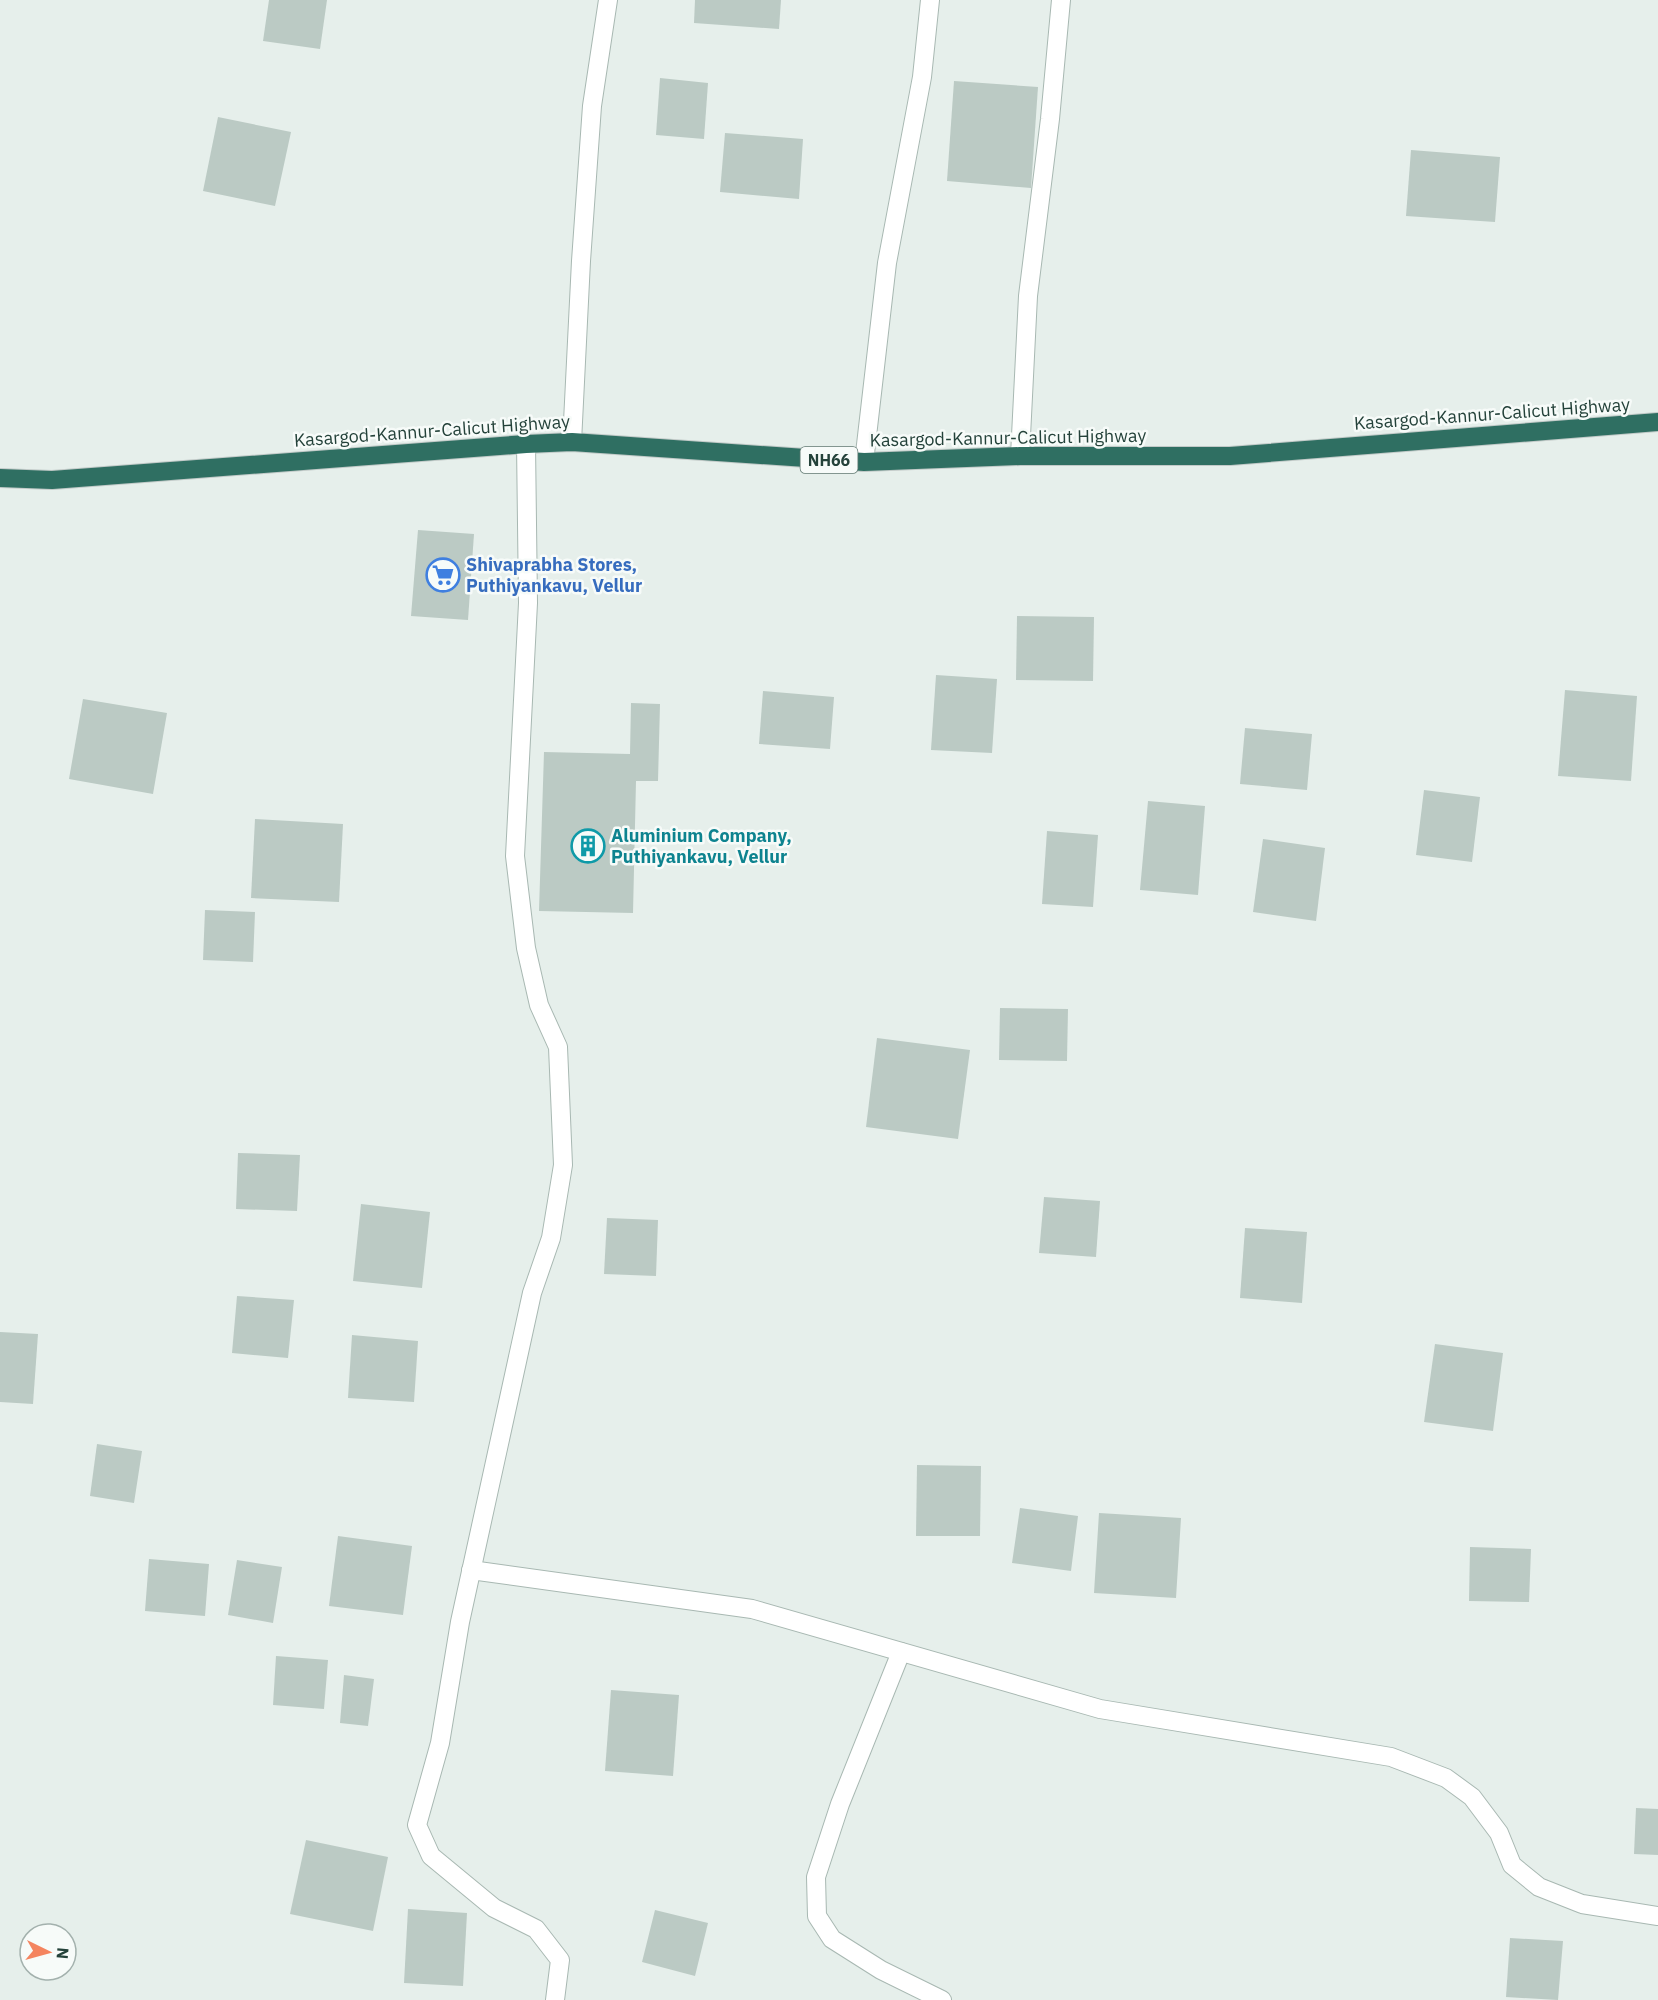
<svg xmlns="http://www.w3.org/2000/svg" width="1658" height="2000" font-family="'IBM Plex Sans',sans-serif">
<rect width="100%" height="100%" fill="#e6efeb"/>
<!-- building -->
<g fill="#bbcac4">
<polygon points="269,0 327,0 320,49 263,41"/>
<polygon points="695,0 781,0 779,29 694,23"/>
<polygon points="660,78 708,83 704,139 656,135"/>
<polygon points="954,81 1038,87 1031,188 947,181"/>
<polygon points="218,117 291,132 275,206 203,191"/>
<polygon points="725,133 803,139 799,199 720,192"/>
<polygon points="1411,150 1500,157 1495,222 1406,216"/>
<polygon points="418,530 474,534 468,620 411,616"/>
<polygon points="1017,616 1094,617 1093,681 1016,680"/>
<polygon points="936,675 997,679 992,753 931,750"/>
<polygon points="1565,690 1637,696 1631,781 1558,776"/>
<polygon points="763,691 834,697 830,749 759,744"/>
<polygon points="83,699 167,713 153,794 69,779"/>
<polygon points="631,703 660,704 658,781 636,781 633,913 539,911 544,752 630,754"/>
<polygon points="1245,728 1312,734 1307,790 1240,784"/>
<polygon points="1424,790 1480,797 1472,862 1416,855"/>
<polygon points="1148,801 1205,806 1198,895 1140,890"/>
<polygon points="255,819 343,824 339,902 251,898"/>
<polygon points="1047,831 1098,835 1093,907 1042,904"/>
<polygon points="1263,839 1325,848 1316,921 1253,912"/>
<polygon points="205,910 255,912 253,962 203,960"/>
<polygon points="1000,1008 1068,1009 1067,1061 999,1060"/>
<polygon points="877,1038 970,1050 958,1139 866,1127"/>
<polygon points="238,1153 300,1155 297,1211 236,1209"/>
<polygon points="1044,1197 1100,1201 1096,1257 1039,1253"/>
<polygon points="361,1204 430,1212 422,1288 353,1281"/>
<polygon points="607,1218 658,1220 656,1276 604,1274"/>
<polygon points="1245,1228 1307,1232 1302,1303 1240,1298"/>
<polygon points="237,1296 294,1300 288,1358 232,1353"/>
<polygon points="0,1332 38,1334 33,1404 0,1402"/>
<polygon points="352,1335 418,1341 414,1402 348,1398"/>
<polygon points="1435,1344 1503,1353 1493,1431 1424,1422"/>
<polygon points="97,1444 142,1451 134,1503 90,1496"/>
<polygon points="917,1465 981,1466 980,1536 916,1536"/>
<polygon points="1020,1508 1078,1516 1071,1571 1012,1563"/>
<polygon points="1099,1513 1181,1518 1176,1598 1094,1593"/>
<polygon points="338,1536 412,1546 403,1615 329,1606"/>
<polygon points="1470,1547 1531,1549 1529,1602 1469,1601"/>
<polygon points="149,1559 209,1564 205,1616 145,1611"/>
<polygon points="237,1560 282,1567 273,1623 228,1615"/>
<polygon points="276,1656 328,1660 324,1709 273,1705"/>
<polygon points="344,1675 374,1679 368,1726 340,1723"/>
<polygon points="611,1690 679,1695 673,1776 605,1771"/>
<polygon points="1636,1808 1658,1809 1658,1855 1634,1854"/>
<polygon points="306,1840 388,1857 373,1931 290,1914"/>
<polygon points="408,1909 467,1913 463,1986 404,1983"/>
<polygon points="655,1910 708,1923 695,1976 642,1962"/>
<polygon points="1510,1938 1563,1941 1558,2000 1506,1997"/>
</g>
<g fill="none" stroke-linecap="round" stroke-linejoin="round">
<!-- minor casing -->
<g stroke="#a8b8b2" stroke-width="20">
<g id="minor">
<polyline points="572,442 581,261 592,106 608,0"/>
<polyline points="526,444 528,603 515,856 526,948 539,1005 558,1047 563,1165 551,1238 532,1293 460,1622 440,1743 417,1825 431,1856 494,1908 536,1929 560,1960 555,2000"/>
<polyline points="1020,456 1028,296 1050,119 1061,0"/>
<polyline points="864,462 887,263 922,77 930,0"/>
<polyline points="471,1570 752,1609 1100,1709 1391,1757 1446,1778 1472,1797 1499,1833 1512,1865 1539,1887 1582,1904 1658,1916"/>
<polyline points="901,1652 840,1804 816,1877 817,1916 832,1939 881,1970 942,2000"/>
</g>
</g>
<!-- highway casing -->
<g stroke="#c2cac8" stroke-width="20">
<polyline id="highway" points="0,478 52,480 526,444 572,442 864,462 1020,456 1230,456 1658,422"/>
</g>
<!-- minor -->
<use href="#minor" stroke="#fff" stroke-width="18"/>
<!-- highway -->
<use href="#highway" stroke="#2f6f62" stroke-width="18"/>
</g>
<!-- icons -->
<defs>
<g id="supermarket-ring" transform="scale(1.725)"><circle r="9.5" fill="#f7fbf9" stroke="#3f7fe0" stroke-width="1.5"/><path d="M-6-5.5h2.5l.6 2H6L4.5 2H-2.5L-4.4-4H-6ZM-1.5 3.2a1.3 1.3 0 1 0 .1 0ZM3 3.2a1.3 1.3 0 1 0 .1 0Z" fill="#3f7fe0"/></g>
<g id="building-ring" transform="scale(1.725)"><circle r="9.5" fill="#f7fbf9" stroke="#0f9aa8" stroke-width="1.5"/><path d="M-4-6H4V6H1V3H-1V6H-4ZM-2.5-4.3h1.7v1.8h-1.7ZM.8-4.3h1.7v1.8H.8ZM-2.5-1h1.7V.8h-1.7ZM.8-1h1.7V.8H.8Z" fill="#0f9aa8"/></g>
</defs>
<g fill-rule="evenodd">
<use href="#supermarket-ring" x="443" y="575"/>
<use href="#building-ring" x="588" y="846"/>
</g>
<g text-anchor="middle" stroke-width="5" stroke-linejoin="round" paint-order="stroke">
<!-- shield labels -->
<rect fill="#f7fbf9" stroke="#637a73" stroke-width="1.5" x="800.5" y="447" width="57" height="26" rx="4.5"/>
<g font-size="16" font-weight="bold" fill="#24423a">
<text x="829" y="466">NH66</text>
</g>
<!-- street labels -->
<g font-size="18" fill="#24423a" stroke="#f7fbf9">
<text transform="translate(1492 414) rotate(-4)" y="6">Kasargod-Kannur-Calicut Highway</text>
<text transform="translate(432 431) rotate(-4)" y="6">Kasargod-Kannur-Calicut Highway</text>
<text transform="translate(1008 438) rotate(-1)" y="6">Kasargod-Kannur-Calicut Highway</text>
</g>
<!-- shop labels -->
<g font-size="18" font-weight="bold" fill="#366cbe" stroke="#f7fbf9" text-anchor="start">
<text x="466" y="571">Shivaprabha Stores,<tspan x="466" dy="21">Puthiyankavu, Vellur</tspan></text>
</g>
<!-- culture labels -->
<g font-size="18" font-weight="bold" fill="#0d838f" stroke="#f7fbf9" text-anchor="start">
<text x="611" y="842">Aluminium Company,<tspan x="611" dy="21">Puthiyankavu, Vellur</tspan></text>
</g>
</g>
<!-- north arrow -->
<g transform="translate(48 1952) rotate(95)"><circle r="28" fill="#f7fbf9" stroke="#a3b1ad" stroke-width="1.5"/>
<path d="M0-4.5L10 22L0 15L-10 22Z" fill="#f4845f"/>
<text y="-9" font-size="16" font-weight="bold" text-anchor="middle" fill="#24423a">N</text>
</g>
</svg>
